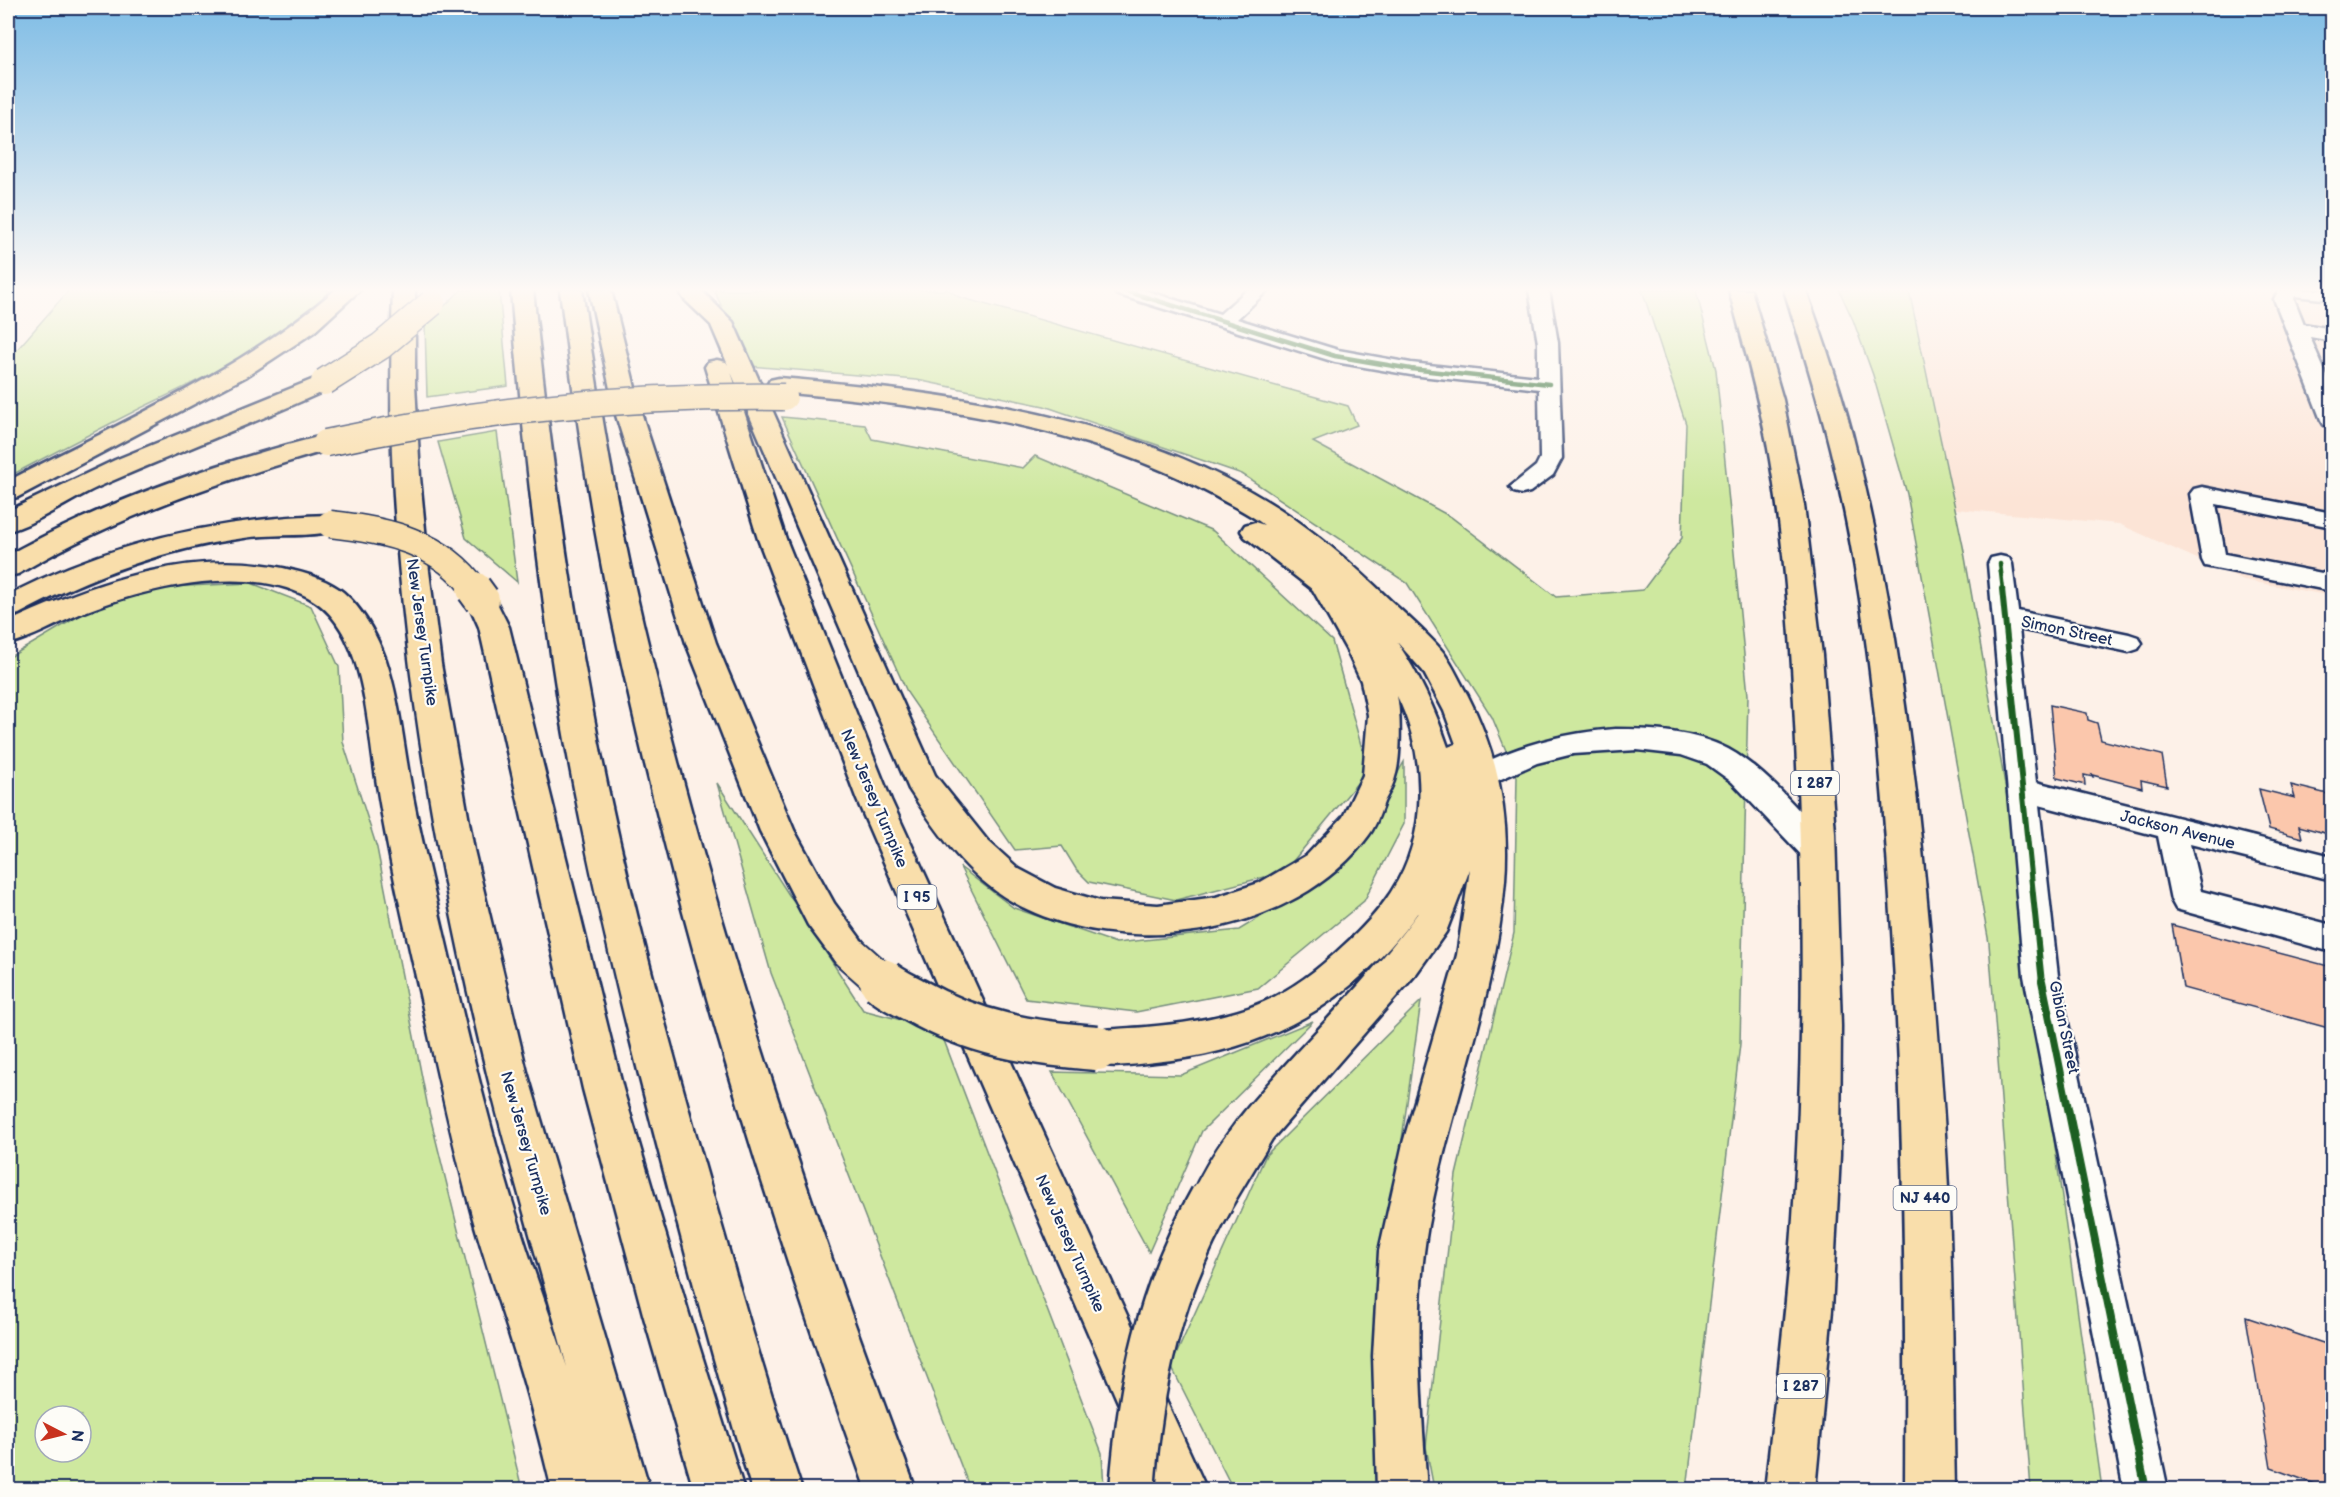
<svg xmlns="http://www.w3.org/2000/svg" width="2340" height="1497" font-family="'Balsamiq Sans',sans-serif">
<rect width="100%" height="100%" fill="#fdf1e8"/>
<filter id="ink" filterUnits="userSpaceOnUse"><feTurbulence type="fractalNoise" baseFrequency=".0167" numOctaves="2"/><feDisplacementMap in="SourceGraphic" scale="12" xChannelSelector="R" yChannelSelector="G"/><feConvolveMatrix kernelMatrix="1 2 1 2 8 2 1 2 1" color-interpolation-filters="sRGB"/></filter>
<g filter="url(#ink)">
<!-- built -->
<polygon fill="#fce4d6" points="1909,290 2332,290 2332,596 2244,580 2119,524 1956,509"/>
<!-- green -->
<g fill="#cee89f" stroke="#748c7e" stroke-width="1.5" fill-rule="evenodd">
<path d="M69 290H330C278 345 205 377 137 410 94 432 51 454 8 477V360Z"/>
<polygon points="461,290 499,290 508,386 427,397 425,325"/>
<polygon points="714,290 949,290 959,297 1348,406 1357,425 1313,442 1451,517 1556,597 1643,590 1682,538 1686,424 1642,290 1696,290 1716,370 1748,695 1740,1044 1687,1489 1434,1489 1426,1447 1456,1175 1514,933 1517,777 1492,717 1407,583 1242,474 1044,406 917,380 749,366"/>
<polygon points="1839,290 1909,290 1963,546 2006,790 2102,1489 2031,1489 1989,943 1907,494 1873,375 1853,320"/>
<polygon points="782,417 865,425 872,439 1023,468 1035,456 1213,531 1332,641 1368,770 1284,872 1176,900 1089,882 1076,869 1062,846 1015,850 908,694"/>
<polygon points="497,432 517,582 466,538 438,442"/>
<path d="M251 583 311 606 339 667 343 742 377 848 428 1108 522 1489H8V658L89 610 166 587ZM45 1416H81V1452H45Z"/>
<polygon points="1404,762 1404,824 1364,901 1258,988 1136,1012 1026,999 960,867 1014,908 1116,943 1239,930 1344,866"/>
<polygon points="717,783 863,1010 940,1030 1102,1453 1104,1489 970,1489 771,973"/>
<polygon points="1421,1001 1383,1277 1377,1489 1233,1489 1171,1366 1266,1155"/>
<polygon points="1313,1021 1202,1131 1149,1252 1052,1072 1181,1075"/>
</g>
<!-- building -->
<g fill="#fbc7ac" stroke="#1b2f5e" stroke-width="1.5">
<polygon points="2050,705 2087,713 2088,720 2097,723 2101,740 2162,755 2167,786 2141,780 2142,788 2092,775 2093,777 2084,775 2085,785 2057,778"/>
<polygon points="2291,785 2332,795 2332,835 2299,826 2302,838 2269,829 2259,789 2295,798"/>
<polygon points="2172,925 2332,967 2332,1029 2183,988"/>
<polygon points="2246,1317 2332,1346 2332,1490 2271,1468"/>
</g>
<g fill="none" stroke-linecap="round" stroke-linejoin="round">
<!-- minor casing -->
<g stroke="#1b2f5e" stroke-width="5">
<g id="minor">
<polygon points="1114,290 1144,290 1220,314 1247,290 1268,290 1237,319 1338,350 1411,363 1538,377 1538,343 1529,290 1549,290 1558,343 1562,458 1553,475 1530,492 1522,494 1514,492 1510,487 1536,466 1540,458 1539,389 1411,375 1335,362 1116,294"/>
<polygon points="2279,290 2332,290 2332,300 2295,296 2294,299 2304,324 2332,329 2332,341 2310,337 2329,381 2332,382 2332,426 2324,425 2321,420 2274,299"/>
<polygon points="2202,487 2332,513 2332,527 2216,504 2225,554 2332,575 2332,591 2205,566 2202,560 2190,494 2194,489"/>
<polygon points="2000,556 2009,558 2012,564 2018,611 2129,634 2138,637 2142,643 2138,649 2129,652 2019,629 2036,782 2332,856 2332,880 2190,844 2201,891 2332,925 2332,952 2176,909 2171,900 2158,836 2039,805 2058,976 2168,1490 2124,1490 2024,976 1988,564 1991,558"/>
<path d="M1615 729C1652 729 1694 731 1728 749 1768 771 1799 812 1830 844L1834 853 1830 862 1819 865 1808 862 1732 782 1707 764 1681 755 1637 750 1573 754 1537 763 1483 787 1473 784 1468 776 1473 768C1519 745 1563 733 1615 729Z"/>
</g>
</g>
<!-- highway casing -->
<g stroke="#1b2f5e" stroke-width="5">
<g id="highway">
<path d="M335 290H360L314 332 247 376 18 497 8 499V481C119 423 239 372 335 290Z"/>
<path d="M393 290H415V384L420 477 429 571 441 664 474 850 527 1072 650 1490H552C541 1445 530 1400 516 1356 502 1310 486 1265 473 1219 453 1146 437 1072 421 999 404 922 385 844 374 765 366 711 362 626 308 597 245 563 145 588 82 613 58 623 33 638 8 644V622C96 582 197 545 295 571 312 575 329 581 343 592 363 609 377 636 386 660 399 699 403 741 410 780 417 821 427 861 436 900 461 1006 485 1113 517 1217 532 1268 551 1317 567 1367 539 1263 507 1159 482 1053 437 865 403 671 393 478 390 415 391 353 393 290Z"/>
<path d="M511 290H533C548 430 566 569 592 707 619 855 658 1001 699 1146 732 1261 764 1376 802 1490H752C717 1376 687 1260 657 1145 619 1000 584 854 559 706 537 568 522 430 511 290Z"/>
<path d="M560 290H582C599 402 617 513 643 623 713 918 809 1207 916 1490H866C765 1206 675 917 613 623 590 513 574 402 560 290Z"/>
<polygon points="589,290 611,290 641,412 716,643 794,830 834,903 862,941 868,952 862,963 849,968 836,963 808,925 760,831 686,643 615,412"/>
<path d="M683 290H701L733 322 935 775 987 840 1019 869 1055 888 1100 901 1158 905 1216 897 1259 883 1307 855 1343 817 1363 775 1368 715 1361 681 1346 649 1313 590 1245 537 1241 531 1245 525 1255 522 1264 525C1249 513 1230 505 1213 495 1080 423 927 405 779 392L770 390 767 385 770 380 779 378C947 392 1135 416 1280 509 1321 536 1356 567 1391 601 1408 617 1428 634 1443 652 1452 664 1459 680 1467 694 1497 752 1510 814 1505 880 1496 998 1449 1109 1428 1225 1413 1312 1421 1402 1427 1490H1377L1373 1356 1379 1251 1403 1143 1457 955 1470 869 1446 932 1416 974 1272 1139 1227 1214 1212 1220 1197 1214 1190 1199C1214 1142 1256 1097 1297 1052 1339 1007 1381 963 1417 914L1418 912C1352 1004 1268 1051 1155 1062 1131 1065 1106 1069 1083 1061L1077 1048 1083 1035C1103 1028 1124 1029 1146 1027 1180 1024 1215 1019 1248 1008 1284 996 1316 972 1343 946 1361 930 1378 912 1391 892 1429 835 1427 756 1397 696 1401 714 1401 760 1395 777 1393 786 1388 794 1384 802 1380 813 1376 826 1369 835 1295 938 1120 962 1013 902 967 876 937 832 909 789L731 372 786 539 891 800 1207 1490H1156L857 800 758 539 705 367 708 362 717 360 726 362 728 365 711 325 684 299 681 294ZM1397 642 1423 671 1444 711 1456 744 1448 747C1435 709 1419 675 1397 642Z"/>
<path d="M1729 290H1751L1783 400 1804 505 1822 655 1835 833 1841 1026 1840 1155 1832 1310 1815 1490H1765C1775 1399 1787 1309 1793 1218 1803 1075 1804 931 1798 788 1793 673 1788 557 1767 443 1757 392 1743 341 1729 290Z"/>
<path d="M1784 290H1806C1825 344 1844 398 1857 453 1896 608 1915 765 1929 923 1937 1018 1945 1114 1949 1209 1953 1302 1953 1396 1955 1490H1905C1906 1303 1904 1117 1892 930 1882 769 1869 605 1830 448 1817 395 1801 343 1784 290Z"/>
<path d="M324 375 333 377 336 382 333 387C255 423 176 453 98 487 72 499 32 526 8 531V511L115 460Z"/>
<path d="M326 435 335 438 339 443 335 448C226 479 116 516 18 574L8 576V555C106 501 217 462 326 435Z"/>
<path d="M330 515 340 518 344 524 340 530C309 538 275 533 244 538 163 549 90 576 19 614L8 617V595C109 543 216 518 330 515Z"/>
<polygon points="482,590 492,593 509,627 623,1089 689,1314 744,1490 694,1490 643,1314 583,1089 479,627 467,600 472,593"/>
</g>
</g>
<!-- minor -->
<use href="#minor" fill="#fdfcf7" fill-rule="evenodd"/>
<!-- highway -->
<use href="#highway" fill="#f9deab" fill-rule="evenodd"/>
<!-- highway-bridge-far2 casing -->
<g stroke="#1b2f5e" stroke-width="29" stroke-linecap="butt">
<g id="highway-bridge-far2">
<polyline points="324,382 381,346 432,303"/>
<path d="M326 443C481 410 626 395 784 397"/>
<path d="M330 524C386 530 442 542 475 590"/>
</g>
</g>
<!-- highway-bridge-far1 casing -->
<g stroke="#1b2f5e" stroke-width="38" stroke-linecap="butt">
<g id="highway-bridge-far1">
<polyline points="474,589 482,600"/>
<polyline points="849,952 884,983"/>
</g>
</g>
<!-- highway-bridge casing -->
<g stroke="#1b2f5e" stroke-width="49" stroke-linecap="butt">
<g id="highway-bridge">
<path d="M882 981C891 989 903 994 914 1000 974 1034 1030 1043 1097 1048"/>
<path d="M1132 1490C1140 1384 1159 1292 1212 1199"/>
</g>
</g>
<!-- highway-bridge-far2 -->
<use href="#highway-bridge-far2" stroke="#f9deab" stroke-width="26"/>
<!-- highway-bridge-far1 -->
<use href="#highway-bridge-far1" stroke="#f9deab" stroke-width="34"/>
<!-- highway-bridge -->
<use href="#highway-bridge" stroke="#f9deab" stroke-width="44"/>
<!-- cycleway-far2 casing -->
<g stroke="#fdfcf7" stroke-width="8">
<g id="cycleway-far2">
<polyline points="1123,290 1335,356 1411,369 1549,384"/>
<polyline points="2000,564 2003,590"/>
</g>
</g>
<!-- cycleway-far1 casing -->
<g stroke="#fdfcf7" stroke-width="10">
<polyline id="cycleway-far1" points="2002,589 2042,983"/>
</g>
<!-- cycleway casing -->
<g stroke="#fdfcf7" stroke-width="12">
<polyline id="cycleway" points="2042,981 2146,1490"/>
</g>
<!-- cycleway-far2 -->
<use href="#cycleway-far2" stroke="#1b5e20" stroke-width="4.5"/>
<!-- cycleway-far1 -->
<use href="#cycleway-far1" stroke="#1b5e20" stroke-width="6"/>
<!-- cycleway -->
<use href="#cycleway" stroke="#1b5e20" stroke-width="8"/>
</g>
</g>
<!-- sky -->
<linearGradient id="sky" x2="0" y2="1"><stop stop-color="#7ebce5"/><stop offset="0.58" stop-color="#fef9f5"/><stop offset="1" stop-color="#fef9f5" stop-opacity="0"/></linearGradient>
<rect width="2340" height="500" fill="url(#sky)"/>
<g text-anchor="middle" stroke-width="4.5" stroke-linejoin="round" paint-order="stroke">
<!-- shield labels -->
<g fill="#fdfcf7" stroke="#5f6c8c" stroke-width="1.5">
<rect x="1791" y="771" width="48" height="24" rx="4.5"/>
<rect x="897.5" y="885" width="39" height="24" rx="4.5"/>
<rect x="1893.5" y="1186" width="63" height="24" rx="4.5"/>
<rect x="1777" y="1374" width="48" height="24" rx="4.5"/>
</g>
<g font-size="15" font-weight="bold" fill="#1b2f5e">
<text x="1815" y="788">I 287</text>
<text x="917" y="902">I 95</text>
<text x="1925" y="1203">NJ 440</text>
<text x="1801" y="1391">I 287</text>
</g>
<!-- street labels -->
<g font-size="16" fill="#1b2f5e" stroke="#fdfcf7">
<text transform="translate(2067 630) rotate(12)" y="6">Simon Street</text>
<text transform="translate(423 632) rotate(82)" y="6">New Jersey Turnpike</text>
<text transform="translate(875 798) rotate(67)" y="6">New Jersey Turnpike</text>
<text transform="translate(2178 829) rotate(14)" y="6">Jackson Avenue</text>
<text transform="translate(2065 1027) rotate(78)" y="6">Gibian Street</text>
<text transform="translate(527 1143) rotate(74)" y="6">New Jersey Turnpike</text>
<text transform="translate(1071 1243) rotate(66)" y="6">New Jersey Turnpike</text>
</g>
</g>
<!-- margin -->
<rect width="2340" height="1497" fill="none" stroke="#fdfcf7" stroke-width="30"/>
<rect x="15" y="15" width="2310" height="1467" fill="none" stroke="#1b2f5e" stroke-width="2" filter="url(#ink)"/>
<!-- north arrow -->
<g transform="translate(63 1434) rotate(97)"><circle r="28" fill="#fdfcf7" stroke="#a3aaba" stroke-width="1.5"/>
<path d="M0-4.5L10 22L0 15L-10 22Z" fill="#c8321e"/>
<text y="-9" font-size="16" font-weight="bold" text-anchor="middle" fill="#1b2f5e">N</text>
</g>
</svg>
